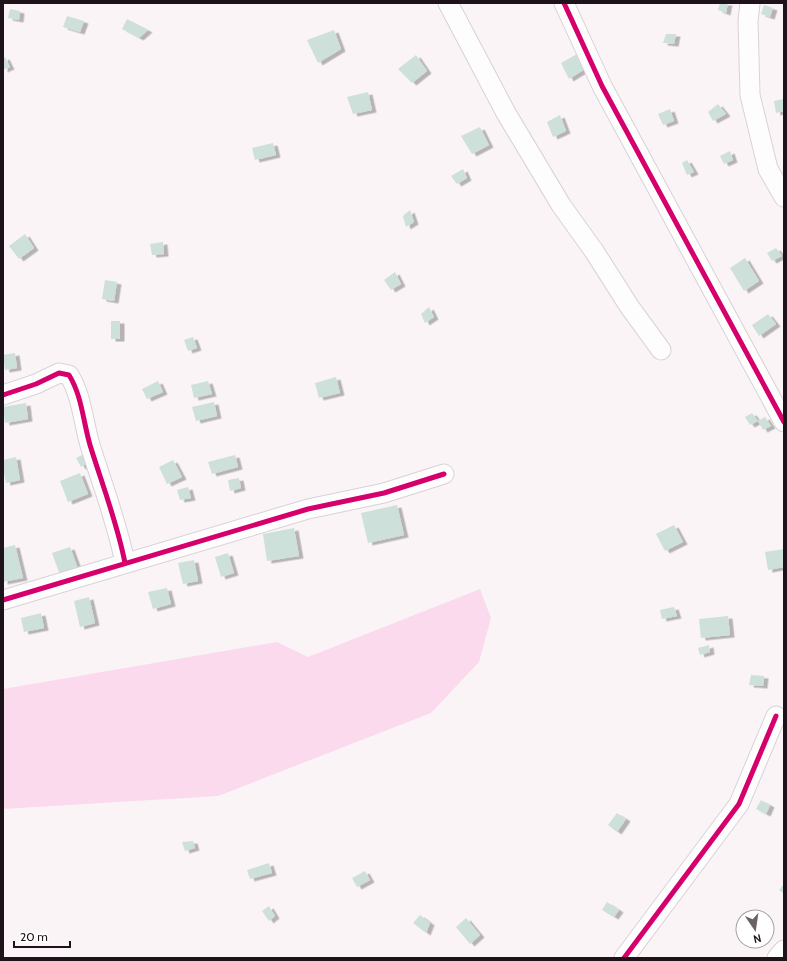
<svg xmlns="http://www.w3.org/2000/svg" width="787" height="961" font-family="Cabin,sans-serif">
<defs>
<filter id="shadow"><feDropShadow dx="4.5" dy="2.5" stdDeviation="0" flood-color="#0004"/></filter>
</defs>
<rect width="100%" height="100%" fill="#faf4f7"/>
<!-- green -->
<polygon fill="#fcdaee" points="480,589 491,618 479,662 431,713 218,796 3,809 3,689 277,642 308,657"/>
<!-- building -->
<g fill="#cde0d9" filter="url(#shadow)">
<polygon points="720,3 728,3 726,13 718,10"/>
<polygon points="764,5 773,8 770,17 761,14"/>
<polygon points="10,9 20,11 19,20 8,18"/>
<polygon points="67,16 84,21 80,32 63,27"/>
<polygon points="127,19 148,30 139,38 122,29"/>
<polygon points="334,30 341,49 318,63 307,40"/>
<polygon points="666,34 676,34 674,44 663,43"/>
<polygon points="577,54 585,69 569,79 561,63"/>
<polygon points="416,55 427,71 412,83 398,69"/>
<polygon points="5,57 10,67 3,70 3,58"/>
<polygon points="368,92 372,110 353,114 347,97"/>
<polygon points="783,99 784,111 776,113 774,101"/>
<polygon points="718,104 726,114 713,121 708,112"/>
<polygon points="670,109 674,121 663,125 658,114"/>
<polygon points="560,115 566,131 553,137 547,122"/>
<polygon points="480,127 489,145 472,154 461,136"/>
<polygon points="273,143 276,155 255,160 252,148"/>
<polygon points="730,151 733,160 724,164 720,156"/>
<polygon points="687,160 694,172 687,175 682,163"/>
<polygon points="463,169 467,178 457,184 451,176"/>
<polygon points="410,210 414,222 406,227 403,216"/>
<polygon points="25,234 34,248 19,259 9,246"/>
<polygon points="163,242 164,254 152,255 150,244"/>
<polygon points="776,248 782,256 772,261 767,253"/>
<polygon points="745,258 759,281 744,291 730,268"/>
<polygon points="395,272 401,284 391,290 384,280"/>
<polygon points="105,280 117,282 114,301 102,299"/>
<polygon points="429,307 434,317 425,323 421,314"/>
<polygon points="768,314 776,324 759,336 752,325"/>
<rect x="111" y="321" width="9" height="18"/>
<polygon points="193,337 197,348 188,351 184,340"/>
<polygon points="15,353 17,368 5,370 3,355"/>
<polygon points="336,377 340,393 319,398 315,383"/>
<polygon points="158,381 163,392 147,399 142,389"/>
<polygon points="208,381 212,394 194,398 191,385"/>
<polygon points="214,402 217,416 196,421 192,407"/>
<polygon points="26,403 28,419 5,423 3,407"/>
<polygon points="752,413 758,421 750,425 745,417"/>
<polygon points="765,417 771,426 763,430 758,421"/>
<polygon points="84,454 89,462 81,467 76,458"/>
<polygon points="235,455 238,467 212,474 208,462"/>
<polygon points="16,457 20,480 6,483 3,468 3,460"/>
<polygon points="173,460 182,477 167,484 159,467"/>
<polygon points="80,473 88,494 68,502 60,481"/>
<polygon points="239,478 241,488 230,491 228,480"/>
<polygon points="188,487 191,498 180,500 177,490"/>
<polygon points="397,505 404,535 368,543 361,513"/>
<polygon points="674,525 683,542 665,551 656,534"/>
<polygon points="294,528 299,556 267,561 263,534"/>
<polygon points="15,545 23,578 3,582 3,548"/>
<polygon points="70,547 78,569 60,575 52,553"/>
<polygon points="784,549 784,567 768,570 765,552"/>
<polygon points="228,553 234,573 221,577 215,557"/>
<polygon points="194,560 198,581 183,584 178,563"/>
<polygon points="167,588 171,604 153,609 148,592"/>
<polygon points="89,597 95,623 80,627 74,601"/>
<polygon points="674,607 677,616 662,619 660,610"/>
<polygon points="41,613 44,628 24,632 21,618"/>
<polygon points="728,616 730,635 701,638 699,619"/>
<polygon points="709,645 710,652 700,655 698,648"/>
<polygon points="751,675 764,676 763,686 749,685"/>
<polygon points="761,800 770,805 766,814 756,809"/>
<polygon points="617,813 626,819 617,832 608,825"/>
<polygon points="193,841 195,848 185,851 182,842"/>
<polygon points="269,863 272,873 250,879 247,870"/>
<polygon points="365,871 370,880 357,887 352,878"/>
<polygon points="784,884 784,894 779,890"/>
<polygon points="607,902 619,910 614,917 602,910"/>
<polygon points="269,906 275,916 269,921 262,911"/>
<polygon points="420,915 430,923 426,933 413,923"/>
<polygon points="466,918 480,935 470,944 456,927"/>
</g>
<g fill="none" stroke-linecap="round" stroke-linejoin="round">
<!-- minor casing -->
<g stroke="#dad1d6" stroke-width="21">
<g id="minor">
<polyline points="448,3 506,113 561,205 594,251 629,306 661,350"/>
<polyline points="564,3 602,86 784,422"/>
<polyline points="750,3 748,21 750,95 768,169 784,197"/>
<path d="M3 395 36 384 59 373 69 375C82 396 83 421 90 445 102 484 117 522 125 563"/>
<polyline points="3,600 308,509 384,493 444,474"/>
<polyline points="624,958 739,804 776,716"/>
<polyline points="777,958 784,950"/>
</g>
</g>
<!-- minor -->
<use href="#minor" stroke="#fefdfe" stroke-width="19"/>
<!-- cycleway casing -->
<g stroke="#fff" stroke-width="8">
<g id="cycleway">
<polyline points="564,3 602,86 784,422"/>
<path d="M3 395 36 384 59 373 69 375C82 396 83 421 90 445 102 484 117 522 125 563"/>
<polyline points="3,600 308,509 384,493 444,474"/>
<polyline points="624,958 739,804 776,716"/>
</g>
</g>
<!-- cycleway -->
<use href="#cycleway" stroke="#d6006c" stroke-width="5"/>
</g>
<!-- border -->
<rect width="787" height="961" fill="none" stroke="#1e131a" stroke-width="8"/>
<!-- north arrow -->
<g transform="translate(755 929) rotate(167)"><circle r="19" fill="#ffffff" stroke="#a5a1a3"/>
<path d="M0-3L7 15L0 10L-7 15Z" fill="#6b6267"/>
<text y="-6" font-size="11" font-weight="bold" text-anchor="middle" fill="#1e131a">N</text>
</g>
<!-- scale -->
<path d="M14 941v6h56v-6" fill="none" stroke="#1e131a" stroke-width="2"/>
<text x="20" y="941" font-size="12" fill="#1e131a" stroke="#ffffff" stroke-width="3" paint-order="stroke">20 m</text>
</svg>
